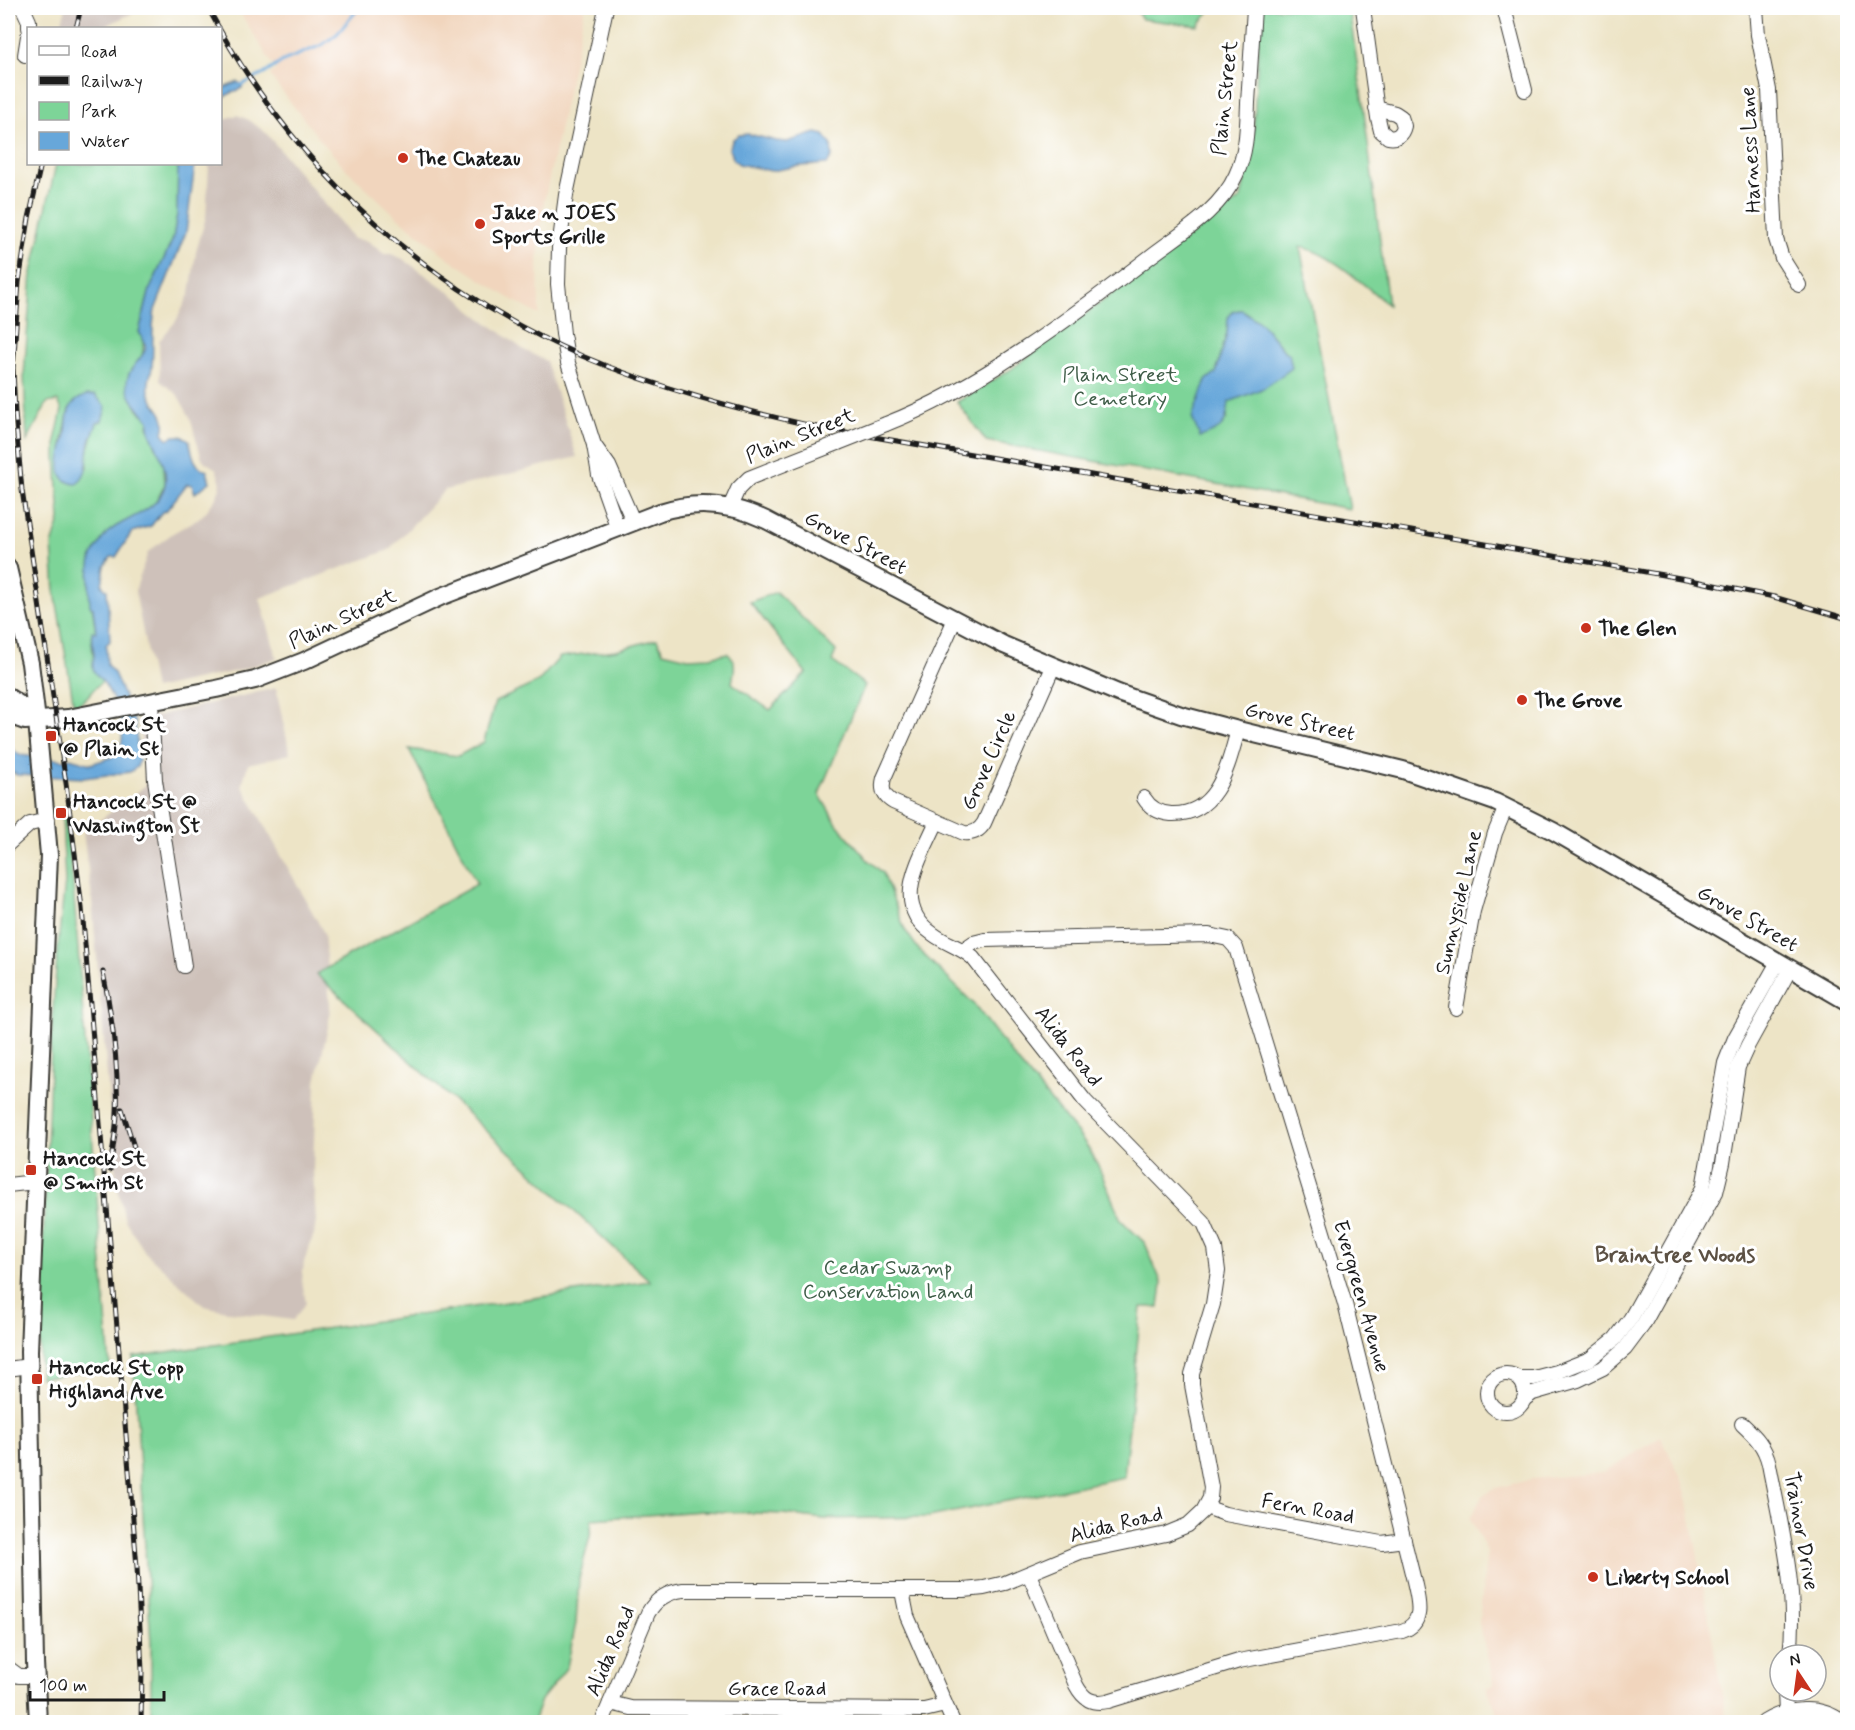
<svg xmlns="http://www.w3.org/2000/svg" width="1855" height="1730" font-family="Mynerve,sans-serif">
<rect width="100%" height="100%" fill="#fff"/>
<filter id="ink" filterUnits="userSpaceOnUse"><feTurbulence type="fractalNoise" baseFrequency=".0167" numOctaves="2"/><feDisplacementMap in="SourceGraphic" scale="12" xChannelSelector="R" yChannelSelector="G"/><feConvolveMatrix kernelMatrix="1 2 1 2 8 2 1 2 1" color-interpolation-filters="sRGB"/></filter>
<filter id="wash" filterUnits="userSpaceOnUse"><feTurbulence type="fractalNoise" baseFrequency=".008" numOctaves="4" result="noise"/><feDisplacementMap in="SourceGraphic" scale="24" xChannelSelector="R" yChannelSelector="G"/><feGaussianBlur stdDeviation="1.35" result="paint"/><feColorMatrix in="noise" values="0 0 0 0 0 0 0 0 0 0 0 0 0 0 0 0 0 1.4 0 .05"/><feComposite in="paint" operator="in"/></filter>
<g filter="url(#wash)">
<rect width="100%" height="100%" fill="#ede4c6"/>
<!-- built -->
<g fill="#f1d5bd">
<polygon points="237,8 585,8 544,202 538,259 539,315 501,293 447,257 395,215 347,170 318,137 277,85 270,75 276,70"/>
<polygon points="1661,1437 1682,1480 1688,1501 1727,1722 1499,1722 1495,1707 1486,1688 1494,1684 1479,1623 1487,1551 1470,1518 1482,1497 1492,1489 1533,1479 1603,1473"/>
</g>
<!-- industrial -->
<g fill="#cec1ba">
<polygon points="66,8 144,8 100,28 60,28"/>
<polygon points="237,115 249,120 266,133 354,239 368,241 384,254 391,254 403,259 462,301 469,309 524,350 546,361 577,457 445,490 389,550 260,598 277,658 241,670 154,689 135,591 148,552 173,533 196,520 204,514 217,497 221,483 216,469 204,461 201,456 190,417 177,394 160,381 159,341 176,321 190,293 196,252 206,217 209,164 220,164 221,127 225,119"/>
<polygon points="276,688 290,754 248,764 242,785 324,933 330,1005 329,1022 316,1082 313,1170 316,1222 314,1234 304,1262 302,1281 306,1303 293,1320 231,1312 204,1306 145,1252 125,1220 116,1180 91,890 83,833 145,786 139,720"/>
</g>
<!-- green -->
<g fill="#7dd498" stroke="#4c785a" stroke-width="1.5" fill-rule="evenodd">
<polygon points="1135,8 1212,8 1198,26 1142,19"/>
<path d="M1260 8H1349L1363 104 1388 305C1365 286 1330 252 1300 247L1350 509 986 441 957 402 1010 370 1241 198 1253 142ZM1242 310 1263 325 1285 352 1289 354 1264 388 1228 402 1227 419 1200 398 1206 380 1216 373 1227 333 1228 318 1232 311Z"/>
<path d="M56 164H178L177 214 173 239 150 289 139 332C148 348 143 361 129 373L137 409 149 420 148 426 157 450 163 458 165 484 156 502 140 515 117 526 101 541 90 568 89 585 96 633 92 632C91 640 92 645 93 653 95 666 91 672 103 681 90 690 88 701 74 706L55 592 52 545 60 520 56 457V436L62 410 58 401 47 403 27 441 24 375 32 272ZM82 397 97 422 87 455 88 467 62 445 69 409Z"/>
<path d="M776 592 836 651 832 661 865 685 819 794 837 824 868 860 883 873 905 930 919 950 974 1004 1014 1057 1083 1140 1097 1163 1121 1220 1145 1243 1162 1284 1159 1307H1141L1124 1477 929 1517 824 1519 783 1514 702 1511 592 1519 590 1536 579 1579 576 1623 567 1667 541 1700 533 1722H151V1643L133 1357 650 1281 316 974 477 884 409 749 458 756 484 742 495 702 538 682 560 657 616 650 657 639 663 652 688 658 710 657 727 653C738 661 734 671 732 683L770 710 806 673 750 602Z"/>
<polygon points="62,816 65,816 73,884 110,1368 40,1378 40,1319 52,1023 58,944 65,882"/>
</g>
<!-- water -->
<g fill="#67a7da" stroke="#42627b" stroke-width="1.5">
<polygon points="238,82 242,85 242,88 221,98 221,89"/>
<polygon points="816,133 824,135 831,144 832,157 827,164 800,166 771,171 739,164 734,160 729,149 733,139 739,135 748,134 777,141 787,142"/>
<path d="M178 164H195L186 232 155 310C151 330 154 348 152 367 151 376 147 382 149 391 153 410 169 411 163 433L168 439C175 434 182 435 189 440 193 454 192 465 207 471L210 482 195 493 192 485 187 484 166 511 162 512 151 526 132 532 116 557H111L105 566 102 585 107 590 110 641 106 645 107 665 114 673 135 723 139 761 137 767 130 772 84 778 17 775 8 770V745L19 755 65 760 70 758 91 764 115 756C132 737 116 702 104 683 100 678 94 675 93 668 92 664 94 659 94 654 93 646 91 640 92 631L96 632 93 608 90 606C89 594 88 567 92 556 95 551 103 537 107 533 126 516 158 513 165 485 170 461 146 437 149 420 138 409 121 391 129 374 132 366 142 358 145 350 147 344 142 337 139 332L150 289 173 239 177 214Z"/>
<path d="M1242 310 1263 325 1285 352 1289 353 1292 368 1264 388 1229 402C1226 426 1223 430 1200 437L1192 418 1206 380 1216 373 1227 333 1228 318 1232 311Z"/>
<path d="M87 395H95L106 407 102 421 97 423C95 429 92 435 90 442 85 459 91 470 77 484 51 483 61 454 65 438 69 420 62 404 87 395Z"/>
</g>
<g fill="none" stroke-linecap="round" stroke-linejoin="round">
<!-- stream -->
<polyline stroke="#67a7da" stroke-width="3" points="239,86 264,74 283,61 322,45 337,34 359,8"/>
</g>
</g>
<g filter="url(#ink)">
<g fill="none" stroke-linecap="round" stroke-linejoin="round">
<!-- minor casing -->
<g stroke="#3b3a36" stroke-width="16">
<g id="minor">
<polyline points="23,8 29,21 29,28"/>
<polyline points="606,8 566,195 559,248 558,284 563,334 568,363 594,445 599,475 618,529"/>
<path d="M1363 8 1378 118 1381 131 1388 137C1396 139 1402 135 1404 126L1401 117 1395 113 1376 108"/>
<polyline points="1504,8 1525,90"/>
<polyline points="1756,8 1758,35 1769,90 1776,239 1782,258 1799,285"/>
<polyline points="25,55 28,36"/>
<path d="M886 424C979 388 1073 316 1151 256 1181 233 1220 211 1236 175 1247 152 1247 127 1248 103 1250 71 1252 39 1254 8"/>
<polyline points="594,445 609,466 634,523"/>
<polyline points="730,507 738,489 749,478 838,443"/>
<path d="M955 619 884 778C881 789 883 796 893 802L964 833C973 834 979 831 984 823L1053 667"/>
<polyline points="151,702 155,780 184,966"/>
<path d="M1144 798C1150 808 1159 813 1171 814 1218 816 1228 765 1238 730"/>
<polyline points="8,844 30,824 47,820"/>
<path d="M963 950 973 943 985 940 1209 935 1228 939 1236 948 1345 1304 1414 1581C1418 1600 1426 1623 1402 1631L1239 1661 1108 1701C1092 1704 1084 1700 1076 1685L1029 1574"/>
<polyline points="1456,1008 1473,911 1495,833 1506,807"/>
<polyline points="8,1185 35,1182"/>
<polyline points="8,1369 29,1366"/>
<circle cx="1506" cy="1393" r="19"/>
<polyline points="1518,1378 1534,1378 1557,1372 1590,1359 1615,1339 1631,1318 1703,1188 1725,1063 1735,1038 1778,962"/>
<polyline points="1524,1399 1533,1393 1578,1380 1603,1368 1625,1349 1643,1325 1716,1192 1723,1163 1738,1067 1748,1045 1790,969"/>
<path d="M1742 1424C1755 1436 1765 1446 1769 1464 1781 1528 1798 1590 1790 1655"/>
<polyline points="1206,1507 1225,1514 1382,1543 1404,1540"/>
<polyline points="902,1591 907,1616 953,1722"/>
<polyline points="8,1668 19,1676 35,1676"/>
<polyline points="1785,1691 1786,1713"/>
<polyline points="610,1703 631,1708 924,1710 945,1705"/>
<path d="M602 1722 648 1613C656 1599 667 1592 683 1590H964L984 1588 1005 1583 1080 1552 1166 1534 1188 1525 1203 1511 1210 1498 1211 1487 1192 1385V1374L1213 1304 1218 1271 1215 1248 1204 1223 1085 1101 973 958C961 947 946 944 933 934 889 904 921 858 937 821"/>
<path d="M1764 1722C1787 1708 1820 1704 1842 1722"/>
</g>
</g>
<!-- major casing -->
<g stroke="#3b3a36" stroke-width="20">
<g id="major">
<polyline points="8,568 30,663 37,721 49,855 29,1351 35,1662 38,1722"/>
<polyline points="8,697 22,706 37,721"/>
<path d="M8 712 14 717 25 721 68 718 216 689 255 680 304 661 440 597 660 512C696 500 732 504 766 520L1004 645 1118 693 1181 715 1238 730 1403 770 1495 802 1553 831 1848 1002"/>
<polyline points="1846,1722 1848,1721"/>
</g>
</g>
<!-- minor -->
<use href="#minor" stroke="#fff" stroke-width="14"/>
<!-- major -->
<use href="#major" stroke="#fff" stroke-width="16"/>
<!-- rail casing -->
<g stroke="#1c1c1c" stroke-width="5">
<g id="rail">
<polyline points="208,8 219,28"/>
<polyline points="76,28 81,8"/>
<path d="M220 30C303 175 429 290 582 356 657 388 737 409 817 427L1686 579 1774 597 1848 619"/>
<polyline points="41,164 29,218 19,282 13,369 15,413 22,490 66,783 82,908 137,1567 142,1671 141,1722"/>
<path d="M103 972C112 1016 119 1069 117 1114 116 1133 112 1151 110 1170"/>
<polyline points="122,1109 134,1147"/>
</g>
</g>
<!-- rail -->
<use href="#rail" stroke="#fff" stroke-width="3" stroke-dasharray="9" stroke-linecap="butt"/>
<!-- minor-bridge casing -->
<g stroke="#3b3a36" stroke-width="16" stroke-linecap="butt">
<polyline id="minor-bridge" points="838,443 886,424"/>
</g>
<!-- minor-bridge -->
<use href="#minor-bridge" stroke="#fff" stroke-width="14"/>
</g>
</g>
<!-- markers -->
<g fill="#c8321e" stroke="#fff" stroke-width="2">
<circle cx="403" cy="158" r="6"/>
<circle cx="480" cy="224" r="6"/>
<circle cx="1586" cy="628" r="6"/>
<circle cx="1522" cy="700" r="6"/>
<rect x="45" y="730" width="12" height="12" rx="3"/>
<rect x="55" y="807" width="12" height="12" rx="3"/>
<rect x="25" y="1164" width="12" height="12" rx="3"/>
<rect x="31" y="1373" width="12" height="12" rx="3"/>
<circle cx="1593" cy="1577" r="6"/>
</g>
<g text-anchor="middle" stroke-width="6" stroke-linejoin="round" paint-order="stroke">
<!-- street labels -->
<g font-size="21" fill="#1c1c1c" stroke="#fff">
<text transform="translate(1224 98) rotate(-84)" y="7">Plain Street</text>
<text transform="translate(1750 150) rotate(-93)" y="7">Harness Lane</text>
<text transform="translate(800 435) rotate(-22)" y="7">Plain Street</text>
<text transform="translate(856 542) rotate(28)" y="7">Grove Street</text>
<text transform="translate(342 618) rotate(-25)" y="7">Plain Street</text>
<text transform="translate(1300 721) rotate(13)" y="7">Grove Street</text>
<text transform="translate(988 760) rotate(-66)" y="7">Grove Circle</text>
<text transform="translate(1458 902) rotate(-77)" y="7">Sunnyside Lane</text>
<text transform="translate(1748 918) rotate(30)" y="7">Grove Street</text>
<text transform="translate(1069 1046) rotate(52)" y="7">Alida Road</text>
<text transform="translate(1362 1296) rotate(74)" y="7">Evergreen Avenue</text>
<text transform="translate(1308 1508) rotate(10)" y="7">Fern Road</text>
<text transform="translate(1116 1524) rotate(-14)" y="7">Alida Road</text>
<text transform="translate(1802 1531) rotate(80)" y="7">Trainor Drive</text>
<text transform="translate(610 1651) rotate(-67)" y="7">Alida Road</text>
<text x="777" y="1695">Grace Road</text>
</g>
<!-- poi labels -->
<g font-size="21" font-weight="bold" fill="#1c1c1c" stroke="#fff" text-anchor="start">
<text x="415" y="165">The Chateau</text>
<text x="492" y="219">Jake n JOES<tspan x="492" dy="24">Sports Grille</tspan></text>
<text x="1598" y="635">The Glen</text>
<text x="1534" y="707">The Grove</text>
<text x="63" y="731">Hancock St<tspan x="63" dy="24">@ Plain St</tspan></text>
<text x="73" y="808">Hancock St @<tspan x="73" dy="24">Washington St</tspan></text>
<text x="43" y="1165">Hancock St<tspan x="43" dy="24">@ Smith St</tspan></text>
<text x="49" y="1374">Hancock St opp<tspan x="49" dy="24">Highland Ave</tspan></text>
<text x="1605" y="1584">Liberty School</text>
</g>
<!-- park labels -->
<g font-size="21" fill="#3e5c47" stroke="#fff">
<text x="1120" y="381">Plain Street<tspan x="1120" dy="24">Cemetery</tspan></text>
<text x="888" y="1274">Cedar Swamp<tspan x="888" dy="24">Conservation Land</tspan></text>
</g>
<!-- neighbourhood labels -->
<g font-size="22" font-weight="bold" fill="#5c5144" stroke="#fff">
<text x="1675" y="1262">Braintree Woods</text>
</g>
</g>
<!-- margin -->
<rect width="1855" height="1730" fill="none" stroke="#fff" stroke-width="30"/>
<!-- legend -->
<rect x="27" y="27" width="195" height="138" fill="#ffffff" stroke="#a4a4a4" stroke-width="1.5"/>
<rect x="39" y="46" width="30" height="9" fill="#ffffff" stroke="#a4a4a4" stroke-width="1.5"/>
<text x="81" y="57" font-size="18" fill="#1c1c1c">Road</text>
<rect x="39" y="76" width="30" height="9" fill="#1c1c1c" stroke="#a4a4a4" stroke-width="1.5"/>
<text x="81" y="87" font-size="18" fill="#1c1c1c">Railway</text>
<rect x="39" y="102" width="30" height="18" fill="#7dd498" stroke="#a4a4a4" stroke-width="1.5"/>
<text x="81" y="117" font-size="18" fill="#1c1c1c">Park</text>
<rect x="39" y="132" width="30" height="18" fill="#67a7da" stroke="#a4a4a4" stroke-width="1.5"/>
<text x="81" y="147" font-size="18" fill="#1c1c1c">Water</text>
<!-- north arrow -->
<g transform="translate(1798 1673) rotate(347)"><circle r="28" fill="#ffffff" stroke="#a4a4a4" stroke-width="1.5"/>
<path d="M0-4.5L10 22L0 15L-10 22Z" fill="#c8321e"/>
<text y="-9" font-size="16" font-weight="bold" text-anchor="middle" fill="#1c1c1c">N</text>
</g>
<!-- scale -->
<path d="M30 1691v9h134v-9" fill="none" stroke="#1c1c1c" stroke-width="3"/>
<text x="39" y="1691" font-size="18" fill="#1c1c1c" stroke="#ffffff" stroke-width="4.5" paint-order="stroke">100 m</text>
</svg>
